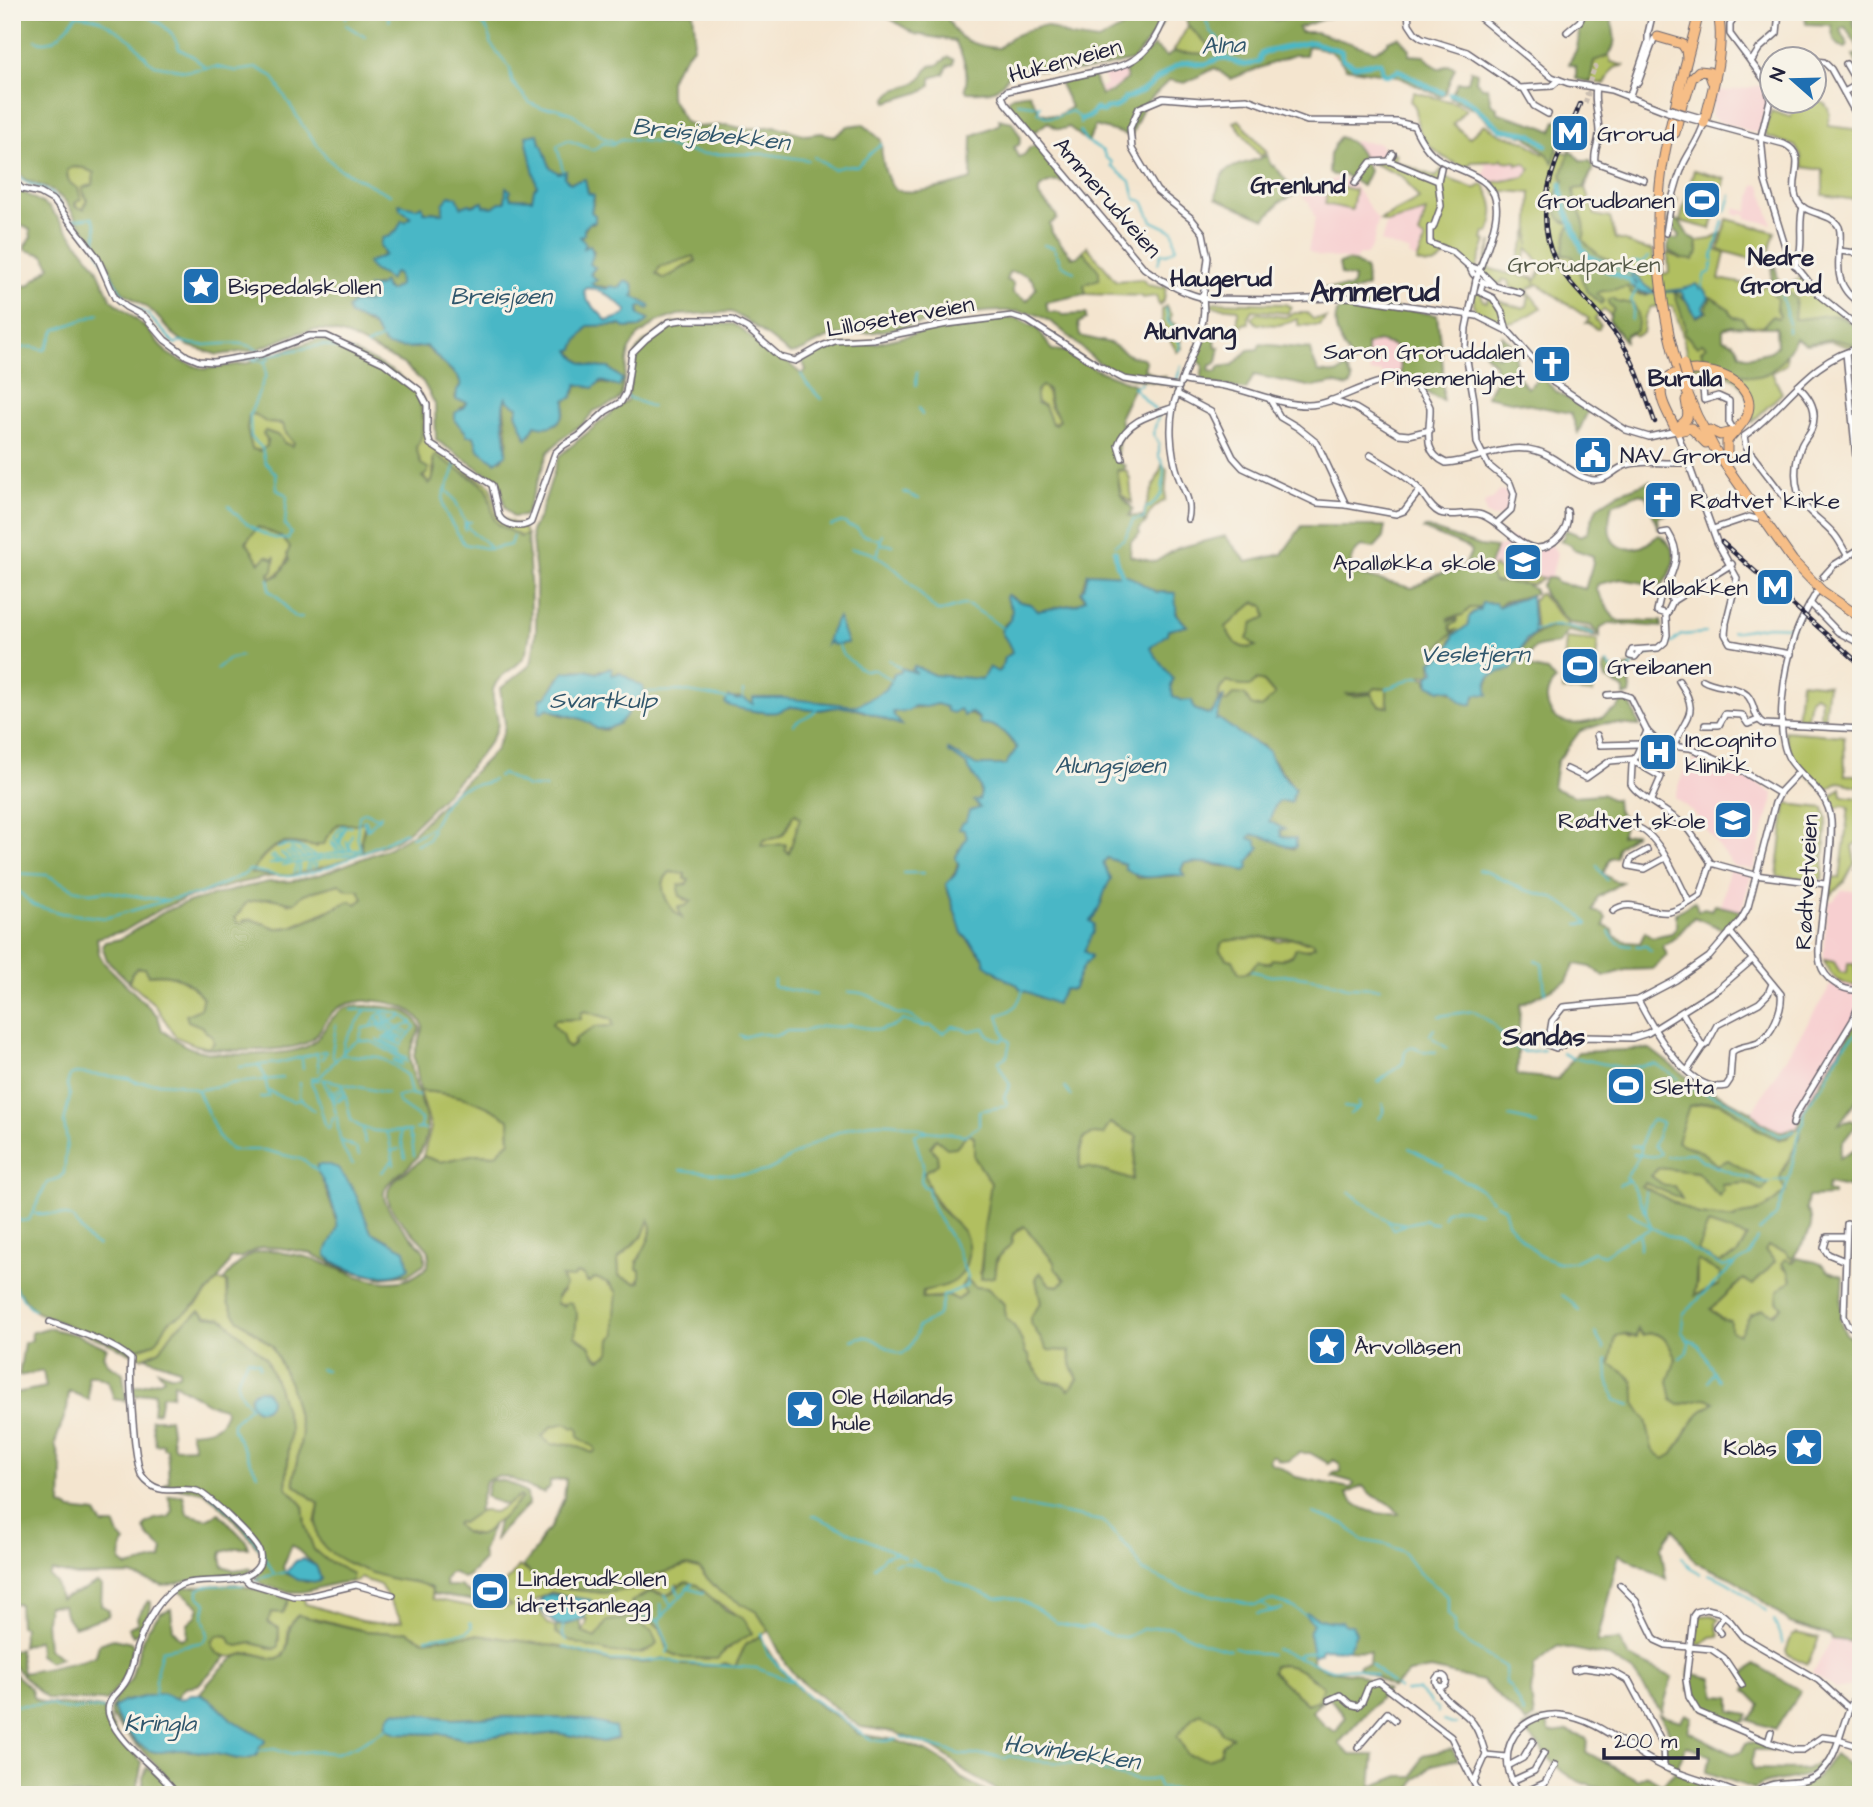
<svg xmlns="http://www.w3.org/2000/svg" width="1873" height="1807" font-family="'Architects Daughter',sans-serif">
<rect width="100%" height="100%" fill="#f7f3e8"/>
<filter id="ink" filterUnits="userSpaceOnUse"><feTurbulence type="fractalNoise" baseFrequency=".0143" numOctaves="2"/><feDisplacementMap in="SourceGraphic" scale="14" xChannelSelector="R" yChannelSelector="G"/><feConvolveMatrix kernelMatrix="1 2 1 2 8 2 1 2 1" color-interpolation-filters="sRGB"/></filter>
<filter id="wash" filterUnits="userSpaceOnUse"><feTurbulence type="fractalNoise" baseFrequency=".00686" numOctaves="4" result="noise"/><feDisplacementMap in="SourceGraphic" scale="28" xChannelSelector="R" yChannelSelector="G"/><feGaussianBlur stdDeviation="1.57" result="paint"/><feColorMatrix in="noise" values="0 0 0 0 0 0 0 0 0 0 0 0 0 0 0 0 0 1.4 0 .05"/><feComposite in="paint" operator="in"/></filter>
<g filter="url(#wash)">
<rect width="100%" height="100%" fill="#f4e5cf"/>
<!-- built -->
<g fill="#f7cfd0">
<polygon points="1124,69 1127,79 1104,94 1100,87 1106,86 1103,73"/>
<polygon points="1763,85 1768,92 1767,105 1758,132 1753,132 1719,122 1711,116 1715,90 1728,91"/>
<polygon points="1353,141 1380,143 1382,148 1390,152 1388,160 1371,161 1366,167"/>
<polygon points="1500,158 1505,161 1527,164 1531,171 1524,177 1499,183 1488,181 1483,177 1486,165 1479,161 1499,161"/>
<polygon points="1336,178 1353,183 1378,220 1373,244 1366,255 1359,255 1355,260 1319,256 1308,251 1315,218 1309,203 1301,196"/>
<polygon points="1755,184 1761,186 1772,224 1746,218 1746,215 1741,213 1740,216 1734,214 1736,207 1747,212"/>
<polygon points="1427,212 1425,233 1417,259 1409,256 1410,252 1381,242 1387,223"/>
<polygon points="1377,341 1392,345 1400,350 1401,375 1384,376 1381,372 1371,373 1366,361 1367,345"/>
<polygon points="1499,491 1506,492 1511,497 1510,501 1507,511 1499,517 1493,518 1486,514 1484,503 1494,498"/>
<polygon points="1509,537 1529,547 1552,545 1557,553 1552,575 1532,585 1490,574 1473,574 1472,566 1490,565 1496,547 1503,546"/>
<polygon points="1699,755 1743,774 1774,794 1753,870 1734,866 1692,811 1675,798 1683,773"/>
<polygon points="1729,870 1751,876 1741,911 1721,906"/>
<polygon points="1842,890 1861,891 1861,1014 1799,1118 1798,1127 1781,1132 1757,1119 1752,1112 1835,979 1828,971 1824,960 1824,942 1829,901 1833,901"/>
<polygon points="1832,1639 1861,1643 1861,1684 1857,1687 1853,1688 1852,1686 1836,1689 1812,1673"/>
</g>
<!-- green -->
<g fill="#b1bf61" stroke="#6a704e" stroke-width="2" fill-rule="evenodd">
<polygon points="1188,26 1211,47 1206,54 1173,52"/>
<path d="M1609 55 1611 62 1625 66C1611 65 1611 74 1605 84L1590 82 1594 61Z"/>
<path d="M1414 92 1456 103 1466 109 1453 124 1469 138 1484 124 1501 134 1525 141 1543 154 1556 121V150L1568 153 1570 150 1581 161H1590L1593 168 1585 188 1595 215 1610 218 1616 239C1632 241 1635 250 1653 250L1655 275 1669 273 1668 253 1682 259 1696 256 1698 250 1697 241 1711 239 1721 234 1716 250 1725 253 1719 279 1761 287 1771 283 1772 269 1775 265 1778 280 1786 287 1801 277 1816 294 1861 330V346L1848 347 1831 341 1806 344 1796 338 1788 350 1777 345 1776 327 1731 326 1723 329V339C1733 342 1737 343 1740 354L1748 357 1772 351 1777 346 1787 352 1786 364 1772 373 1782 393 1752 422C1749 379 1729 369 1689 366L1681 328 1673 306 1651 307 1645 317 1643 333 1636 336 1631 333 1622 337 1610 323V315L1604 309 1595 319 1600 325 1599 329H1596L1589 323H1586L1589 319 1538 284 1527 290 1541 308C1506 330 1512 323 1477 313 1470 303 1476 291 1479 281L1483 301 1487 302 1488 298 1522 308 1527 306 1529 296 1511 288 1509 281 1503 279 1501 285 1493 283 1485 273 1486 269H1483L1492 241 1486 265 1491 269 1513 275 1528 231 1529 245 1531 193 1504 191 1497 195 1490 183 1524 177 1531 169 1524 163 1517 165V162L1504 161 1501 158 1499 161 1472 162 1465 168C1445 159 1420 146 1417 121 1416 113 1418 107 1410 101ZM1528 248 1543 267 1535 282 1534 278 1520 276 1519 274Z"/>
<path d="M1815 100C1830 103 1831 113 1828 126L1861 130V192L1857 193 1854 200 1823 195V170L1803 167 1801 156 1795 146 1766 136 1765 130 1771 111 1791 117 1795 105Z"/>
<path d="M1239 120 1267 152 1260 156C1250 144 1243 133 1234 122Z"/>
<path d="M1390 152 1397 154 1394 161 1436 177 1441 170 1445 172 1444 177 1475 189 1483 184C1496 202 1495 214 1489 233L1485 232 1483 240 1486 241 1473 278 1466 265 1449 253C1437 265 1433 268 1417 262L1425 240 1419 235 1426 212 1387 223 1380 220 1419 199 1403 177 1372 163 1388 160Z"/>
<path d="M72 167 84 168 94 173 93 185 89 187 84 195 87 199 84 209 76 207C77 194 66 183 67 170Z"/>
<polygon points="1694,170 1725,179 1711,229 1680,221"/>
<polygon points="1333,185 1355,190 1352,210 1325,204 1328,187"/>
<polygon points="1727,219 1775,232 1766,263 1719,250"/>
<polygon points="1087,246 1116,281 1142,279 1148,285 1163,288 1165,285 1166,286 1164,300 1159,306 1156,296 1143,298 1142,296 1086,294 1083,285 1085,284 1083,251"/>
<path d="M694 256 696 260C684 266 675 274 664 279L656 274 660 267Z"/>
<polygon points="1214,302 1285,304 1291,307 1288,313 1285,313 1253,310 1248,316 1249,323 1243,324 1238,330 1238,309 1208,306"/>
<polygon points="1166,306 1171,315 1170,321 1177,326 1182,348 1177,352 1168,336 1162,319 1162,310"/>
<polygon points="1257,313 1285,317 1295,313 1307,313 1313,319 1326,318 1320,326 1298,325 1298,319 1279,325 1257,324 1252,318"/>
<path d="M1042 385C1049 391 1047 397 1050 406 1052 411 1057 415 1060 420L1052 424 1045 406 1037 403 1035 394Z"/>
<path d="M417 391 424 400 427 440 491 486 497 516 523 527 527 535 521 537C513 532 498 528 494 519 488 506 493 495 482 484 470 472 448 465 433 459V478L429 484C421 477 418 459 416 447 428 431 420 410 417 391Z"/>
<polygon points="254,414 267,423 283,424 285,432 294,443 292,446 284,443 280,436 266,431 267,446 260,451 252,449 247,429 249,415"/>
<path d="M1162 465 1167 469 1165 500C1155 506 1150 510 1146 521H1144C1142 507 1157 481 1162 465Z"/>
<polygon points="1126,470 1130,479 1132,503 1121,494 1117,471"/>
<polygon points="662,517 691,524 689,527 690,531 702,528 700,534 702,539 677,526 644,520"/>
<path d="M258 527 280 536 290 547C288 562 284 573 269 579L273 559 260 563 246 542Z"/>
<polygon points="1495,566 1496,569 1519,576 1521,572 1523,574 1524,573 1543,578 1532,585 1494,582 1491,581 1490,570"/>
<polygon points="1539,593 1540,593 1569,626 1555,626 1536,633 1533,601"/>
<path d="M1255 602 1264 606 1266 617 1258 622 1257 646C1240 652 1231 641 1226 627Z"/>
<polygon points="1477,606 1481,608 1479,611 1471,614 1468,625 1451,640 1446,655 1435,661 1435,654 1451,631 1450,625 1455,619 1449,621 1448,619 1463,614 1470,608"/>
<polygon points="1566,638 1598,641 1593,693 1562,690"/>
<polygon points="1257,680 1264,682 1275,695 1261,708 1226,702 1223,701 1224,697 1218,698 1220,689 1227,681 1236,683"/>
<polygon points="1801,682 1828,685 1824,719 1820,716 1821,698 1815,695 1810,699 1807,718 1801,717 1797,723 1789,723 1790,719 1797,719"/>
<polygon points="1374,688 1387,689 1390,707 1379,706 1371,694 1355,696 1345,694 1371,692"/>
<path d="M1784 731 1844 736 1845 775H1861V787L1839 782 1825 791C1802 772 1791 761 1784 731Z"/>
<polygon points="1841,788 1842,796 1859,798 1861,788 1861,840 1852,846 1855,862 1845,881 1829,897 1833,878 1840,878 1849,807 1842,806 1835,809 1830,797"/>
<polygon points="1786,804 1824,808 1827,819 1822,879 1819,880 1777,876"/>
<path d="M796 814 800 818 789 853 785 850V844L761 846 763 840C785 837 784 836 793 815Z"/>
<path d="M365 821 361 840 363 852 334 864 289 876 251 874C272 841 281 842 317 847L338 824H356Z"/>
<path d="M670 872 686 874 689 880 680 894 684 900 692 901 680 911 682 918C669 909 654 887 670 872Z"/>
<path d="M340 884 348 890H360L363 899 356 904 349 901 291 927 277 928 251 919 241 925 237 923 235 918 247 902C261 900 276 895 289 904L304 894Z"/>
<polygon points="1262,937 1278,941 1294,938 1303,942 1313,942 1316,946 1278,960 1254,965 1252,971 1239,973 1220,951 1222,944 1225,941"/>
<path d="M1824 960 1834 962 1840 972 1847 973 1848 963H1854L1857 982 1854 986C1838 984 1829 975 1824 960Z"/>
<path d="M137 968H145L149 975C173 972 188 979 203 997L200 1010 187 1015 212 1035 214 1043 209 1048 195 1045 176 1037 155 1005 129 982 132 973Z"/>
<polygon points="585,1011 612,1019 613,1026 595,1027 573,1041 575,1043 568,1048 552,1023 554,1020 581,1019 581,1013"/>
<path d="M420 1091C458 1094 477 1099 509 1119L510 1141 495 1155 476 1154 440 1162 423 1156 431 1128Z"/>
<path d="M1719 1102 1746 1119 1755 1128 1780 1140 1793 1133 1798 1127 1800 1130C1800 1156 1772 1166 1786 1191 1777 1199 1768 1208 1757 1212 1748 1215 1742 1212 1735 1219L1699 1215 1640 1185 1645 1183 1681 1198 1675 1187H1665L1651 1175 1658 1168 1697 1172 1721 1185 1746 1183 1763 1191 1717 1165 1702 1152 1676 1142 1688 1106Z"/>
<polygon points="1110,1123 1137,1136 1133,1181 1107,1172 1080,1169 1080,1151 1084,1138"/>
<path d="M923 1131 968 1133 974 1136V1157L991 1183 980 1273 996 1271C996 1253 1010 1236 1024 1225L1055 1263V1268L1065 1280 1059 1286 1050 1285 1040 1273 1036 1279 1041 1303 1030 1318 1069 1351 1072 1367 1078 1379 1069 1390 1061 1384 1044 1381 1026 1355 1022 1342 1006 1321 1002 1302 987 1288 975 1287 968 1280 966 1293 958 1300 951 1296 921 1298 923 1291 947 1285 964 1232C941 1210 909 1176 933 1143Z"/>
<path d="M649 1218C655 1234 646 1247 637 1261L641 1275 637 1284 619 1276 618 1259 643 1235Z"/>
<polygon points="1708,1223 1747,1237 1737,1255 1718,1263 1697,1251"/>
<polygon points="1768,1246 1787,1252 1787,1255 1793,1258 1792,1262 1783,1267 1788,1269 1791,1280 1783,1286 1782,1307 1739,1335 1731,1331 1711,1309 1743,1279 1775,1262 1764,1251"/>
<polygon points="1697,1259 1720,1273 1719,1285 1694,1296 1697,1282"/>
<polygon points="577,1273 604,1280 617,1292 616,1334 610,1353 600,1359 574,1336 577,1314 566,1305 557,1304 557,1297 563,1291 561,1277"/>
<path d="M219 1280 227 1282 228 1302 233 1312 238 1319 272 1346 290 1384 302 1433 294 1478 295 1485 319 1504 315 1523 395 1579 415 1581 431 1588 433 1599 474 1607H506L511 1606 498 1593 519 1566 536 1577 539 1583 564 1589 604 1593 631 1589 650 1577 688 1565 698 1568 720 1592 757 1612 769 1631 746 1644 735 1667 683 1665 667 1659 645 1663 611 1662 495 1637 474 1635 422 1640 406 1631 394 1633 365 1631 315 1618 289 1626 286 1652 276 1659C268 1658 260 1654 252 1653 237 1652 239 1662 217 1653L212 1644 215 1637 221 1634 228 1636 233 1644 238 1646 252 1643 274 1649 279 1642V1628L268 1622 272 1612 283 1613 289 1598H304L305 1604C336 1611 369 1630 402 1621L380 1585 360 1578 358 1581 351 1582 352 1574 327 1561 314 1550 305 1525 303 1505 286 1487 290 1429 278 1387 265 1357 222 1319 206 1316 200 1312 175 1329 160 1350 142 1358 131 1353 134 1349C168 1344 153 1333 171 1319 179 1314 188 1312 196 1305 204 1297 209 1285 219 1280ZM677 1585C691 1590 756 1615 746 1633 740 1643 725 1649 717 1658H683L669 1652 660 1628 643 1618 631 1605 633 1601 651 1591C665 1591 666 1602 677 1585ZM551 1592 592 1602 583 1619H588L583 1633 596 1638 631 1619 643 1626 607 1652 548 1624 534 1603 536 1600Z"/>
<path d="M1638 1329 1642 1335C1662 1328 1669 1343 1676 1360L1669 1381 1679 1405 1707 1398 1715 1402 1697 1415 1673 1454 1664 1460 1652 1449 1646 1420 1610 1364 1616 1335 1624 1334 1630 1337Z"/>
<path d="M565 1423 576 1427 595 1448V1451L592 1453C585 1450 576 1445 569 1444 555 1442 554 1450 541 1436L551 1427Z"/>
<polygon points="521,1496 523,1498 506,1516 493,1524 486,1534 479,1536 461,1531 456,1524 458,1522 462,1523 473,1514 482,1511 495,1512"/>
<polygon points="1712,1615 1720,1619 1716,1623 1719,1636 1711,1637 1702,1645 1694,1643 1700,1616"/>
<polygon points="1797,1633 1819,1638 1808,1664 1788,1655 1786,1651 1792,1635"/>
<path d="M1281 1665C1297 1665 1311 1677 1323 1687L1318 1699 1320 1703 1316 1701 1307 1704 1272 1672 1274 1666Z"/>
<polygon points="1204,1711 1233,1736 1221,1753 1208,1761 1188,1755 1177,1736 1193,1717"/>
</g>
<!-- forest -->
<g fill="#8ca657" stroke="#576449" stroke-width="2" fill-rule="evenodd">
<path d="M12 12H468L476 16 481 12H693L695 33 693 47 675 69 670 81V96L685 122 697 127 728 125 745 129 775 126 806 135 821 133 835 136 848 126 863 124 881 140C881 154 884 178 894 188 904 198 958 184 971 179L972 136 1000 124 999 119 1012 122 1021 138 1019 145 1014 147 1018 157 1024 155 1030 147 1037 145 1063 180V183C1054 180 1045 183 1039 189V196L1056 214 1057 219 1050 224 1052 233 1072 257H1077L1083 251 1099 271V279L1084 285 1086 294 1046 302 1048 312H1059L1063 315 1086 314V319L1078 323 1080 336 1110 343 1131 356 1143 358 1146 362 1144 369 1156 376H1165L1169 384C1148 381 1126 379 1107 368 1083 354 1055 316 1030 313 984 305 933 322 887 330 870 334 851 333 834 336 818 339 806 353 790 354L749 322 731 312 678 315 657 322 637 337 629 350 621 396 616 402 594 411 583 424 566 435 548 452 527 511 524 516 513 517 505 507 500 483 436 440 435 404 423 382 403 364 348 336 326 330H314L299 333 255 350 218 355 189 346 172 333 153 312 122 291 115 281 106 258 79 223 65 201 52 190 26 180 12 166ZM538 135 540 145 550 167 570 183 581 180 588 194 594 199 591 212 594 223H589L580 237 585 248 590 245 594 251 589 264 595 268 590 274V282L594 286 620 288 626 281 633 284 635 294 633 296 650 308 642 306 639 308V315L647 318 640 327 625 328 621 325 588 326C582 336 578 336 574 349H570C577 365 593 368 609 368L622 379 611 385C599 380 589 386 577 384L575 393 565 400C566 421 555 430 535 425L530 435 525 437 519 407 506 394C499 415 516 443 501 460L474 436 460 409 467 402 455 397 461 385 458 377 425 346 416 348 384 344 378 330 359 319 353 303 369 302 374 298 369 287 383 285 390 291 399 286V275L394 273 387 277 368 264 386 255 383 253 390 236 409 219V214L433 212 440 214 483 202V206L493 207 500 202H505L507 191 510 198 532 199C534 194 537 188 537 182 538 173 528 148 526 136ZM73 167 84 168 94 173 93 185 84 187 82 189 87 199 84 209 75 207V203L81 199 78 188C69 184 67 180 67 170ZM694 256 696 261C684 266 675 274 664 279L656 274 660 267ZM1009 272C1022 273 1032 274 1036 288L1027 301 1013 293V283L1006 280Z"/>
<path d="M867 12H944C948 17 949 22 953 28 962 43 983 47 999 48L1011 37 1039 26H1047L1071 37 1098 41 1125 26 1143 12H1168L1160 27 1133 60 1100 68 1060 73 1014 66C1000 91 996 93 967 92L965 88C970 72 963 55 955 41L915 34 884 15Z"/>
<path d="M1184 12H1229L1275 20 1320 12H1343L1298 28 1300 32H1316L1375 51 1388 44V41L1399 37 1410 49 1409 55 1424 56 1438 69 1449 65 1455 67 1445 93 1440 96 1397 76 1346 68C1334 51 1329 49 1308 46L1306 55H1294L1230 79 1215 68 1185 83 1169 80 1144 105 1131 136 1095 126 1088 142 1069 127C1060 131 1055 129 1048 122L1033 133 1007 103 1012 96 1029 93 1040 113 1057 116 1071 107 1059 82 1093 75 1101 95 1111 92 1127 79 1124 68 1138 61 1154 46 1167 57 1173 52 1206 54 1211 47 1188 26Z"/>
<path d="M1577 12H1609C1612 23 1619 43 1610 53 1607 57 1599 59 1594 61L1590 82 1576 79V66L1569 64C1571 57 1575 54 1577 48 1580 36 1579 24 1577 12Z"/>
<path d="M1805 12H1853L1854 26 1861 32V73L1853 55 1860 54 1857 45 1845 27 1840 29 1848 45 1846 48C1833 47 1833 36 1831 25L1806 24Z"/>
<path d="M949 57 954 60 953 64 948 66 944 74 931 78V85L924 91 887 102 886 100C894 85 904 90 915 83 922 79 925 72 930 66L937 65Z"/>
<path d="M1471 70 1477 72 1476 82 1483 87H1487L1491 103 1497 107V112C1516 120 1533 121 1552 131L1556 121 1568 114 1553 163 1548 155 1526 136 1504 131 1491 124 1475 109 1450 97 1458 82H1468Z"/>
<path d="M1339 137C1357 142 1361 153 1369 171L1362 186 1345 175H1333L1329 172 1330 154Z"/>
<path d="M1570 150 1581 161H1590L1593 168 1584 188 1574 189C1574 209 1590 220 1583 240 1603 262 1608 258 1631 270L1633 272 1631 276 1638 284 1630 279V285L1641 294H1649L1647 296 1631 293 1628 287 1599 292 1596 294 1604 300 1601 304 1587 292 1573 257 1562 254 1568 228 1571 226 1570 223C1556 222 1557 211 1554 199L1564 181 1562 174Z"/>
<path d="M1267 155 1270 164 1275 166 1296 194 1280 202 1265 219 1216 198C1220 158 1241 169 1267 155Z"/>
<path d="M12 186 49 207 96 266 111 299 145 327 167 353 179 360 204 369 248 363 318 339C341 345 402 371 415 390 420 396 422 414 422 422 422 433 423 438 416 447L421 464 428 468V473L422 477 429 484 432 482 435 469 433 458 436 455 487 488 494 519 499 525 521 537 527 535C529 561 536 636 524 657 517 669 499 673 494 687 489 700 501 715 497 728 492 748 417 826 398 839 387 846 375 848 363 852L361 840 366 824 365 821 356 824H338L326 838 325 843C311 850 300 841 285 843 269 846 259 860 251 873L274 876 240 883 184 899 163 908 124 931 97 938 99 954 104 963 158 1016 162 1030C171 1037 183 1046 194 1049 216 1057 284 1056 306 1047 323 1039 326 1019 343 1009 351 1005 360 1006 369 1006 389 1007 411 1005 420 1027 418 1038 410 1045 410 1057 411 1080 429 1114 427 1131 420 1193 337 1165 422 1248L425 1253V1263L408 1275 382 1278 345 1270 310 1253 280 1248 262 1247 240 1258H231C225 1274 200 1303 185 1313 181 1316 175 1317 171 1320 164 1326 161 1337 155 1343L134 1349 131 1353 36 1312 12 1284V283L26 286 30 285C35 276 44 276 50 266L44 255 25 250V246L31 237 30 230 12 220ZM254 414 267 423 283 424 285 432 294 443 292 446 284 443 280 436 265 431 263 434 268 440 267 446 260 451 252 449 247 429 249 415ZM258 527 280 536 290 547 287 554 289 560 279 575 270 579 269 573 273 571 275 556 273 559 267 556 260 563 246 542ZM317 1165H330L371 1232 387 1240 346 1269 330 1260 338 1228 337 1221Z"/>
<polygon points="1677,200 1672,218 1680,222 1689,237 1697,241 1698,253 1693,260 1682,259 1668,250 1669,238 1678,239 1680,235 1669,224 1674,202"/>
<polygon points="1348,261 1356,263 1366,270 1367,286 1347,294 1322,294 1324,288 1349,288 1353,285 1354,278 1341,275 1339,264"/>
<path d="M1775 265 1778 280 1796 299 1794 319C1809 320 1828 311 1843 318 1849 321 1855 328 1861 332V346L1832 339 1806 344 1796 338C1786 356 1771 383 1746 375 1728 370 1728 362 1704 361L1701 351 1706 346 1702 343 1697 347 1685 334V325L1674 292 1686 300 1696 317 1707 312 1706 309 1711 297 1729 309 1733 317 1742 318 1746 324 1755 327 1731 326 1723 329V339C1733 342 1737 343 1740 354L1748 357 1771 351 1777 346 1776 327H1762L1772 316 1778 318 1780 316 1776 307 1777 299 1772 293V269Z"/>
<path d="M1613 298 1619 303 1622 302 1633 304C1641 316 1638 319 1637 331L1626 334 1625 341 1609 320 1614 309 1608 303 1609 299Z"/>
<path d="M1355 301 1437 315 1443 367V401C1427 395 1416 384 1401 375L1400 350 1392 345 1378 341 1367 345V355L1353 364C1344 345 1331 333 1337 312Z"/>
<path d="M1009 318 1019 319 1038 329 1052 350 1073 352 1095 369 1135 385 1120 416 1121 424 1125 427 1119 437 1116 460 1125 466 1123 470H1117L1120 494 1133 509 1129 516H1142L1143 521 1146 522 1139 530 1140 534 1131 541 1130 556 1155 562 1178 548 1225 536 1247 562 1282 554 1302 526H1385L1383 538 1374 548 1362 546C1352 554 1350 558 1352 570L1358 575 1412 588C1421 586 1423 581 1431 577 1452 566 1458 583 1471 552L1469 548 1427 531 1423 529 1425 527 1480 546 1496 548 1490 565 1473 566V573L1490 574 1494 582 1525 584 1535 590V594L1503 602 1498 607 1495 603H1482L1480 608H1470L1463 615 1448 618 1449 621 1457 619 1456 623 1450 625 1451 631 1456 630C1447 640 1435 645 1435 661L1431 663 1432 674 1421 676 1427 679V683L1474 700 1476 694H1480L1486 688 1491 675 1499 671H1505C1527 644 1533 622 1573 628 1584 630 1590 625 1596 637L1568 631 1558 644C1543 646 1529 644 1528 663L1533 668 1547 671 1555 681C1549 687 1545 696 1548 706 1555 729 1584 725 1601 718 1607 715 1610 712 1616 710L1624 699 1630 703 1640 726 1605 723 1580 731 1557 762 1553 788 1574 796 1602 794 1611 799H1616L1617 810 1626 821 1621 836 1636 833 1618 847 1616 857 1610 858 1603 874 1615 881 1622 882 1597 898 1593 911 1603 914 1606 918 1604 926 1613 930 1614 936 1627 942 1640 943 1645 932 1652 937 1672 933 1676 927V913L1695 901 1698 911 1704 908 1712 910 1715 905 1741 911V915L1725 930 1694 917 1676 937 1663 946 1667 955 1653 969 1625 970 1604 977 1591 967 1575 964 1567 981 1520 1005 1517 1075 1558 1079 1578 1052 1650 1049 1692 1081 1752 1112C1759 1123 1770 1127 1781 1132L1793 1128 1795 1129 1789 1137C1770 1146 1740 1112 1722 1104 1713 1100 1698 1104 1689 1106L1677 1142 1702 1152 1717 1165 1728 1160 1768 1184 1763 1191 1746 1183 1722 1185 1724 1190 1719 1196 1697 1172 1658 1168 1651 1176 1665 1186H1675L1682 1199 1645 1183 1641 1186 1699 1215 1735 1219C1742 1212 1748 1215 1757 1212 1768 1208 1777 1199 1786 1191L1780 1181 1781 1175 1800 1137 1799 1118 1861 1014V1094L1839 1124 1851 1120 1857 1124 1842 1143 1839 1158 1861 1147V1199L1852 1188 1828 1183 1827 1192 1833 1193V1196L1808 1197 1806 1209C1821 1225 1801 1243 1793 1258L1787 1255V1252L1768 1246 1765 1251 1775 1261 1753 1285 1743 1279 1711 1309 1721 1319 1731 1321V1331L1739 1335 1750 1315 1762 1309 1774 1314 1782 1307 1777 1301 1778 1291 1791 1280 1788 1270 1782 1264 1785 1259 1793 1262 1796 1258C1807 1261 1822 1260 1828 1271L1843 1276 1840 1321 1846 1334 1851 1337 1853 1347 1861 1358V1643L1832 1639 1831 1636 1790 1623 1736 1580 1696 1563 1674 1529 1661 1547 1666 1579 1619 1554 1597 1642 1619 1640 1629 1657 1672 1677 1662 1713 1633 1672 1607 1656 1558 1646 1534 1666 1531 1693 1534 1718 1527 1723 1482 1681 1431 1669 1409 1673 1392 1688 1375 1676 1359 1669 1360 1665 1369 1664 1370 1651 1348 1650 1351 1643 1342 1621 1332 1623 1310 1618 1313 1623 1309 1633 1313 1653 1312 1663 1326 1670 1348 1673 1355 1672 1387 1690 1339 1743 1350 1755H1374L1371 1787 1399 1776H1413L1423 1755 1452 1749 1458 1759 1432 1765 1423 1775 1415 1779 1409 1795H1373L1364 1790H1345L1339 1795H1323L1303 1790 1300 1795H1006L965 1772 955 1762 932 1747 894 1732 861 1727 852 1721 797 1678 785 1663 769 1631 757 1612 720 1592 698 1568 688 1565 681 1567 650 1577 631 1589 604 1593 541 1585 523 1566 537 1548 543 1535 551 1527 564 1498 566 1479 550 1481V1487L544 1493C523 1489 508 1467 486 1481L478 1512 462 1523 458 1522 456 1524C467 1539 483 1540 493 1524L482 1552 484 1560 468 1576 463 1578 454 1573H449L445 1580 446 1586H460L475 1597 476 1600 474 1601 433 1594 431 1588C419 1581 407 1582 394 1579 374 1575 325 1558 318 1537 314 1525 318 1516 319 1504L295 1485 294 1478 302 1433 290 1384 272 1346 238 1319 233 1312 228 1302 227 1282 224 1280C233 1268 246 1254 262 1251 269 1249 278 1251 284 1253 295 1255 306 1256 316 1260 350 1273 399 1299 428 1265L429 1251C418 1234 372 1205 393 1182 402 1172 416 1168 423 1156L440 1162 476 1154 495 1155 510 1141 509 1119C477 1099 458 1094 420 1091L414 1055 423 1026C413 998 354 994 334 1011 323 1021 320 1036 306 1043 286 1052 216 1053 195 1045L209 1048 214 1043 212 1035 206 1032 203 1027 188 1021 186 1015 200 1009 203 998C188 979 173 972 149 975L145 968H137L132 973 129 982 107 960 102 946 105 942 120 939 164 912 185 903 241 888 269 882 293 881 322 874 389 848 412 834 495 751 504 731 505 723 500 689 529 666 532 660 536 631V577L531 531 540 515 559 456 627 400 636 352 642 344 667 326 670 329 672 323 733 324 740 328 773 357 789 363 801 374 806 370 802 360 834 346 877 343 927 331ZM1042 386 1048 390C1048 404 1054 409 1060 420L1055 424H1052L1045 406 1037 403C1035 395 1035 391 1042 386ZM1088 573 1127 575 1156 592 1175 593C1174 611 1175 613 1187 626L1167 630 1150 648 1160 663 1173 696 1194 709 1208 714 1212 713 1220 699 1218 698 1220 689 1227 681 1241 686H1251L1257 680 1264 682 1275 695 1261 708 1251 705 1245 695 1234 694 1226 702 1223 701 1215 721 1219 719 1243 737 1263 746 1295 789 1291 802 1280 801 1276 804 1269 822 1280 830 1281 836 1294 839V849C1279 845 1267 833 1250 835L1249 838 1257 845 1256 854C1224 878 1218 859 1185 863L1181 870 1184 875 1137 878 1126 864 1107 858 1103 863 1111 879 1105 888 1102 901 1090 921 1093 931 1083 951 1091 956 1079 972V977L1073 990 1065 989 1040 998 998 974 967 939 962 933 946 885C956 873 959 866 958 850L964 846 967 837C962 822 970 817 980 808 979 798 983 788 978 779 974 773 969 770 967 765L948 752 949 750 975 765H1005L1017 748 1003 731 960 709 937 704 893 712 894 716 901 725C881 719 865 709 844 707 835 706 826 710 817 710 808 711 798 706 790 707 784 708 779 712 774 712 760 714 739 709 727 702L728 699 740 698 753 704 772 698 856 706C864 701 874 700 882 693 889 686 893 678 901 672V668L918 673 913 671 920 669 934 675 962 679H983L1001 670 1004 658 1012 653 1002 627 1011 619 1012 609 1006 598 1009 595 1019 602 1030 604 1038 611 1081 603 1085 599 1081 593ZM1255 602 1264 606 1266 617 1253 623 1247 639 1256 646C1240 652 1231 641 1226 627ZM576 670 597 673 601 670 614 675 619 672 642 687 644 695 606 730 597 729 585 719 561 715 548 708 541 698 547 696 558 678ZM1374 688 1387 689V701L1389 707 1379 706 1371 694 1355 696 1345 694 1371 692ZM796 814 800 818 789 853 785 850 786 844 761 846 763 840C785 837 784 836 793 815ZM670 872 685 874V879L689 880 687 884 679 885 678 889 680 896 692 901 685 906 678 907 682 918C669 908 654 887 670 872ZM339 884 348 890H359L363 899 356 904 349 901C331 909 295 931 276 928 265 926 256 918 245 920L241 924 237 923 235 918 247 902 270 898 294 903 304 894ZM1262 937C1276 940 1282 936 1294 938 1302 939 1305 942 1313 942L1315 946 1307 950 1296 948 1292 956 1279 960 1272 959 1270 963 1266 964 1258 961C1251 967 1251 975 1239 973L1233 960 1227 959 1220 951 1221 944 1225 941ZM585 1011 612 1019 613 1026 595 1027 575 1039V1044L569 1048 565 1044 562 1034 552 1024 554 1020 581 1019V1013ZM1110 1123 1137 1136 1133 1180 1088 1167 1080 1169V1151L1084 1138 1093 1134 1103 1135ZM968 1133 974 1137V1157L991 1183 984 1228 981 1279 994 1277 996 1260 1011 1244 1013 1234 1024 1226 1055 1263V1268L1065 1280 1059 1286 1050 1285 1040 1272 1036 1279 1041 1303 1030 1318V1322L1048 1350 1069 1351 1072 1367 1078 1379 1069 1390 1062 1384 1044 1381 1030 1362 1029 1355 1026 1354C1023 1345 1020 1333 1013 1325 1006 1318 1003 1316 1004 1304L987 1288 975 1287 966 1279 961 1287 966 1293 958 1300 948 1295 935 1299 922 1298 923 1291C934 1288 951 1287 959 1277 969 1265 972 1244 963 1231 956 1222 946 1216 939 1207 931 1197 928 1184 924 1172L938 1164 937 1155 930 1147 936 1139 947 1148 956 1147ZM649 1219C657 1239 638 1250 637 1269L640 1270V1282L637 1283 619 1276 618 1259 643 1235ZM1708 1224 1747 1237 1737 1255 1718 1263 1697 1251ZM1697 1260 1720 1273 1719 1285 1695 1296ZM577 1273 584 1275 587 1282H590L595 1278 609 1283 617 1292C616 1303 613 1323 616 1334L611 1339 610 1353 600 1359 594 1355 589 1345 575 1336 577 1314 572 1303 568 1302 563 1306 557 1304V1297L565 1285 561 1277 573 1278ZM1638 1329 1642 1335C1662 1328 1669 1343 1676 1359L1668 1381 1672 1400 1679 1405 1707 1398 1714 1402 1697 1415 1673 1454 1664 1459 1652 1449 1646 1420 1635 1404C1636 1377 1632 1378 1610 1364L1616 1336 1624 1334 1636 1337ZM565 1423 573 1428 576 1427 579 1431 578 1437 595 1448V1451L592 1453C585 1450 576 1445 569 1444 555 1442 553 1450 542 1436L551 1427ZM1299 1453H1310L1328 1463 1334 1460 1340 1464 1341 1472 1333 1473 1332 1476 1353 1482 1354 1485 1350 1488 1345 1487 1296 1477 1278 1466 1272 1464 1269 1460 1271 1456H1275L1279 1460 1288 1461ZM1363 1486C1375 1503 1385 1494 1399 1514 1379 1515 1358 1511 1346 1494ZM1281 1665C1297 1665 1311 1677 1323 1687L1318 1700 1320 1703 1328 1696 1345 1717 1336 1732 1324 1725 1312 1712 1319 1704 1316 1701 1307 1704 1272 1672 1274 1666ZM1201 1713 1218 1723 1222 1733 1232 1737 1222 1746 1220 1753 1208 1760 1188 1755 1177 1736 1193 1717Z"/>
<path d="M1204 329 1207 330V333H1214L1216 347H1220L1217 362 1213 365H1210L1209 371 1217 372 1219 367 1233 365 1248 350 1258 349 1260 344 1310 349C1311 358 1316 363 1318 372L1336 374 1346 368 1352 380 1351 385 1347 387 1335 383 1313 387 1254 375 1246 390 1201 382 1203 366 1194 354Z"/>
<path d="M1502 335 1517 349C1512 366 1517 375 1527 388L1541 377 1557 392 1588 411 1578 433 1571 413 1486 396 1497 379 1495 364 1484 353 1485 347 1499 357Z"/>
<path d="M1650 481 1655 508 1661 511 1671 509 1670 513 1658 517 1659 530 1646 496 1640 493 1612 505C1606 529 1607 555 1640 547 1646 546 1653 539 1659 535L1662 536C1664 540 1668 542 1670 546 1680 557 1669 577 1661 586L1621 579 1598 584 1596 589 1614 618 1619 621H1661L1662 627 1609 623 1600 629V637L1591 626 1569 623 1545 596 1541 586 1547 577 1555 579 1557 582 1585 589 1593 563V556L1573 549 1571 545 1560 541 1565 535 1564 532 1566 530 1581 536 1587 533 1597 507 1619 493Z"/>
<polygon points="1605,664 1624,676 1620,669 1630,666 1632,674 1628,679 1631,688 1630,695 1624,696 1624,690 1606,679 1603,668"/>
<path d="M200 1311 206 1316 222 1318 265 1357 278 1387 290 1429 286 1487 303 1505 305 1525 314 1550 327 1561 353 1574 351 1582C318 1582 309 1600 275 1588 268 1586 261 1585 256 1579 259 1573 264 1566 263 1558 261 1547 214 1496 203 1492 191 1488 176 1489 164 1487L165 1484 169 1482 167 1449 163 1448V1444L156 1445 151 1419H169L174 1448 194 1447 190 1432C207 1431 220 1430 226 1412L224 1408 209 1404 174 1383 172 1396 162 1395 159 1412 153 1413 155 1392 135 1396 133 1387 161 1380 164 1378 158 1370 170 1375H179V1369L145 1357 160 1350 175 1329ZM292 1545 316 1566 321 1579 306 1582 285 1573 283 1567Z"/>
<polygon points="47,1328 78,1335 107,1348 103,1355 108,1364 123,1373 126,1397 126,1401 114,1399 108,1381 96,1376 88,1376 89,1400 69,1391 67,1409 55,1443 62,1471 61,1505 71,1510 96,1513 103,1525 115,1525 120,1538 125,1542 122,1546 121,1562 127,1567 161,1559 163,1549 148,1536 144,1529 146,1524 155,1519 169,1517 173,1511 168,1496 183,1495 187,1514 207,1519 219,1513 246,1541 248,1548 236,1548 222,1552 221,1557 223,1566 234,1570 249,1568 252,1570 245,1575 236,1576 198,1579 163,1586 131,1575 77,1576 52,1571 49,1576 56,1583 60,1599 84,1590 97,1583 102,1586 101,1605 109,1610 108,1616 74,1627 65,1614 63,1605 48,1606 46,1620 48,1649 62,1658 49,1662 39,1655 38,1640 22,1647 24,1627 20,1626 19,1604 12,1604 12,1386 15,1393 46,1387 43,1371 19,1376 24,1343 32,1340 31,1333"/>
<path d="M492 1480C508 1480 514 1484 527 1494L528 1505 504 1528 494 1541 498 1522 522 1498 521 1496 506 1505 489 1499 486 1495 489 1482Z"/>
<path d="M687 1582 697 1585 724 1609 744 1619 753 1633 727 1648 717 1659 683 1658 669 1652 660 1627 638 1614 631 1602 651 1591C656 1592 662 1596 668 1595 676 1593 678 1584 687 1582Z"/>
<path d="M236 1584 289 1599 283 1613 272 1612 268 1622 279 1628 278 1647 274 1649 252 1643 238 1646 232 1644 228 1636 218 1635 213 1640C211 1650 217 1654 226 1657L198 1685C186 1686 181 1688 177 1699L161 1693 123 1702 114 1708 117 1719 156 1752C177 1748 197 1751 218 1754 232 1757 242 1763 256 1756L260 1746 265 1740 232 1720 212 1701 199 1694C213 1679 232 1649 255 1654 265 1656 272 1661 282 1657 293 1644 284 1626 298 1615L365 1631 394 1633 406 1631 423 1640 474 1635 495 1637 561 1647 611 1662 645 1663 663 1658 683 1665 717 1666 725 1663 735 1667 746 1644 760 1636 780 1668 798 1688 821 1707 844 1721 858 1734 895 1740 928 1752 948 1764 961 1778 993 1795H189L177 1787 127 1735 112 1718 111 1711 115 1698 131 1679 141 1644 147 1630 160 1613 171 1609 173 1630 181 1639 187 1637 188 1623 196 1616 199 1607 177 1588ZM394 1711 453 1719 505 1717 582 1719 617 1739 603 1742 558 1733 528 1736 511 1734 464 1739 445 1734 397 1733 387 1728Z"/>
<path d="M148 1601 151 1602C152 1613 143 1631 133 1636L128 1628 138 1623 137 1617Z"/>
<path d="M629 1615 638 1624 652 1631 657 1643C647 1666 570 1646 555 1632L556 1625 563 1626 580 1620 583 1633 596 1638 607 1621 623 1619Z"/>
<path d="M113 1639 132 1643 133 1647 123 1680 106 1701 48 1699C44 1697 13 1667 12 1663 11 1659 12 1655 12 1651L19 1649 23 1673C34 1671 92 1660 96 1655 96 1655 99 1645 99 1644Z"/>
<polygon points="1755,1664 1801,1691 1775,1729 1748,1720 1757,1712 1760,1705 1745,1690 1749,1682 1743,1675"/>
<polygon points="1690,1666 1694,1666 1694,1674 1712,1678 1716,1696 1731,1697 1731,1711 1748,1714 1744,1722 1738,1723 1722,1717 1721,1720 1702,1707 1692,1689 1689,1690"/>
<polygon points="12,1672 31,1689 33,1697 43,1703 103,1708 119,1739 142,1762 137,1789 139,1795 12,1795"/>
<path d="M1685 1714 1692 1717 1688 1731 1733 1754 1742 1751 1746 1743 1759 1742 1784 1750H1754L1751 1763 1754 1769C1763 1769 1801 1771 1806 1769 1812 1767 1819 1761 1826 1758 1812 1787 1777 1773 1754 1789L1706 1772 1712 1756 1686 1746 1676 1770 1670 1768 1664 1745 1673 1740 1660 1715 1681 1721Z"/>
<path d="M1540 1720 1547 1723 1550 1733 1568 1731 1587 1739 1586 1752 1637 1780 1646 1775 1662 1784 1675 1772 1719 1790 1717 1795H1703L1702 1787H1669L1668 1795C1637 1795 1588 1792 1563 1772 1549 1760 1536 1742 1523 1728Z"/>
<path d="M1835 1754 1853 1769 1849 1794 1861 1795H1773L1765 1792 1763 1795 1759 1794C1774 1779 1797 1791 1813 1780 1822 1774 1829 1762 1835 1754Z"/>
<polygon points="147,1767 163,1779 173,1795 144,1795 143,1778"/>
</g>
<!-- water -->
<g fill="#4ab7c6" stroke="#366c80" stroke-width="2" fill-rule="evenodd">
<path d="M538 134 540 144 542 145 550 167 558 173 566 171 564 177 570 183 585 179 588 193 594 195 591 212 595 215V222L589 223 584 229V234L580 237 586 244 584 248 590 245C594 253 594 256 589 264L595 267 590 274 597 280 591 283 594 286 607 289 611 286 620 288 625 281 633 284 635 294 633 296 650 306 649 309 642 306 639 308V315L649 320 640 327 625 328 621 325 588 326C583 335 577 338 574 349L570 350C577 365 593 368 609 368L622 379 619 387 601 381 593 388 577 384 572 398 565 400C566 420 554 431 535 425L527 439 516 413 518 407 509 402 506 397C498 411 508 437 506 455L495 462 478 449 474 436H467L465 431 455 421V413L463 408 467 402 456 400 457 390 461 385 458 377 426 346C419 348 391 349 386 345 379 340 378 329 369 323 363 319 355 319 349 314L348 308 353 303 369 302 374 298 368 287H378L384 282 385 288 390 291 399 285 398 274 394 273 389 280C382 271 376 277 367 263L385 255 380 245 382 238 390 236 397 230 402 220 405 222 411 217 400 209 399 204 416 208 422 205 424 212 443 213V204L450 195 457 197 461 207 470 204 472 206 483 202 484 206 493 207 500 202H505L506 187 511 191 509 194 511 198 532 199 534 189 537 186C533 169 529 154 526 136ZM587 288C600 288 616 300 627 311L623 316 607 321 587 300 584 291Z"/>
<path d="M1633 273C1639 277 1642 285 1650 289 1660 294 1688 289 1696 284L1700 289 1703 288 1709 297 1703 307 1705 312 1696 316 1681 292C1663 289 1638 302 1630 280L1638 285 1631 276Z"/>
<path d="M1088 573 1127 575 1156 592 1175 593C1175 601 1177 607 1176 614L1187 626 1168 630 1167 634 1150 648 1173 679 1171 686 1173 696 1182 701 1192 700 1194 709 1207 714 1212 713 1224 696 1216 720 1219 719 1243 736 1269 751C1271 762 1287 781 1295 789L1291 802 1280 801 1276 804 1269 821 1284 829 1280 830 1281 836 1296 839V847C1282 849 1267 834 1251 835L1249 838 1257 841V845L1260 847 1248 862 1249 868 1245 871C1230 865 1201 861 1184 863L1181 870 1184 876C1161 871 1149 886 1125 869V864L1107 858 1103 863 1111 879C1101 893 1103 909 1090 921L1094 924 1093 932 1084 951 1091 956 1090 959C1080 968 1079 978 1073 990L1065 989 1056 1004 1020 989 1018 985 1007 980 985 964 983 956 962 933 946 884 955 875 959 864 955 858 967 837 964 830 959 829 961 824 966 821 969 811 980 808 974 801 979 800C986 783 971 777 967 765L948 752V750L975 765H1005L1017 748C1008 736 998 723 981 724L979 722V718L970 712 964 716 960 709 953 713 947 711 946 707 937 704 926 707 914 706 908 711 893 712 894 716 902 725C880 720 863 706 840 707 831 707 823 710 814 710 806 710 799 707 792 707 786 707 783 711 777 712 769 714 732 709 725 703L729 697 737 700 743 698 753 704V698H782L856 706C872 696 888 694 894 674L901 672V668L917 673 912 670 914 666 934 675 982 679 989 667 998 672 1001 670 1004 658 1012 653C1010 641 1002 637 1001 630L1011 619 1012 609 1006 598 1007 595 1020 602 1030 604 1038 611 1077 604 1085 599 1081 591 1084 588Z"/>
<path d="M1531 595 1534 634 1526 640 1518 655 1519 658 1511 669C1494 674 1483 673 1488 695L1476 694 1472 704C1463 706 1456 697 1452 690H1440L1429 685 1428 676 1435 671 1431 661 1446 655 1454 635 1468 625 1469 617 1477 610 1479 611 1482 603H1495L1498 607C1510 600 1519 602 1531 595Z"/>
<polygon points="838,617 847,643 832,645 831,642 826,645 831,630"/>
<path d="M608 668 612 669V675L620 673 643 687V691L646 692C642 696 636 700 633 705 620 724 621 727 597 729 579 713 568 719 548 708L542 712 539 711 541 698 547 696 564 672 585 670 597 673Z"/>
<path d="M317 1165H330L338 1168 354 1190 371 1232 405 1250 409 1268C391 1284 341 1272 326 1255 326 1245 334 1239 337 1229 340 1220 324 1180 317 1171Z"/>
<circle cx="260" cy="1400" r="10"/>
<polygon points="303,1559 316,1566 321,1579 318,1582 298,1580 286,1572 296,1561"/>
<path d="M550 1594 591 1600 592 1604 583 1619C554 1630 557 1626 538 1606L543 1597Z"/>
<path d="M1307 1613C1320 1619 1327 1623 1342 1621L1346 1625H1352L1356 1633 1348 1650 1324 1649 1321 1650V1653L1313 1656 1309 1633 1313 1623 1305 1615Z"/>
<path d="M161 1693 177 1699 185 1698 190 1694H199L212 1701 232 1720 264 1739 265 1742 260 1746 257 1755C244 1763 235 1758 221 1755 209 1752 195 1751 183 1750 174 1749 164 1753 156 1752 140 1751 114 1721 114 1707L123 1702Z"/>
<polygon points="394,1711 453,1719 505,1717 582,1719 615,1727 617,1738 603,1742 558,1733 528,1736 511,1734 464,1739 445,1734 397,1733 390,1730 386,1726 389,1716"/>
</g>
<g fill="none" stroke-linecap="round" stroke-linejoin="round">
<!-- stream -->
<g stroke="#4ab7c6" stroke-width="2">
<path d="M137 12C157 20 173 28 179 49L194 57 206 68 217 67 236 71 257 68 272 76 303 126 328 159 338 168 390 195"/>
<polyline points="387,12 389,21"/>
<path d="M477 12 476 19C484 24 491 32 490 43L510 68 512 82 530 103 541 108H556L573 114 604 138 613 141"/>
<polyline points="1203,12 1210,31 1224,45"/>
<polyline points="346,18 347,12"/>
<polyline points="346,25 365,37"/>
<path d="M36 40C55 49 66 27 77 15L98 19 118 31 132 41 148 60 155 65 187 71 205 68"/>
<polyline points="1226,54 1228,59"/>
<path d="M1018 103 1040 106 1038 112C1053 123 1056 115 1072 111L1081 119 1080 124"/>
<polyline points="1080,131 1085,140 1103,151 1106,158 1112,162 1111,166 1131,182 1135,199 1143,201 1152,221 1173,231 1176,248 1167,254 1161,253 1158,264"/>
<polyline points="814,157 833,169 845,166 857,166 881,144"/>
<polyline points="563,171 557,146 568,140 593,150 603,143 612,144 622,139 662,143 672,148 700,154 767,154 808,160"/>
<path d="M12 172C32 192 51 183 64 211"/>
<polyline points="1726,212 1731,195"/>
<path d="M72 220 92 217C99 227 95 234 96 245 98 254 117 287 124 296L123 299 148 315 175 344 180 341C187 343 195 345 202 345 223 345 244 338 262 353"/>
<polyline points="1044,245 1054,248 1061,264 1074,272"/>
<polyline points="1587,254 1631,274"/>
<polyline points="1714,259 1712,259 1723,221"/>
<polyline points="1632,262 1643,262 1648,257"/>
<polyline points="1703,281 1705,274 1710,273 1713,262"/>
<polyline points="1701,289 1702,284"/>
<polyline points="1780,289 1789,324"/>
<polyline points="1166,309 1168,322 1173,327 1175,337 1180,344 1179,350"/>
<polyline points="1631,320 1634,310 1631,300 1637,289"/>
<polyline points="1788,328 1788,332"/>
<polyline points="366,346 382,338"/>
<polyline points="12,349 32,347 45,350 55,330 99,314"/>
<polyline points="241,360 323,345 352,352"/>
<polyline points="254,360 265,362 270,358"/>
<polyline points="801,374 807,384 821,399"/>
<polyline points="1176,383 1181,365"/>
<polyline points="1141,384 1133,387 1155,410"/>
<polyline points="916,385 917,372"/>
<polyline points="627,397 652,407"/>
<polyline points="919,408 922,415"/>
<path d="M455 463C455 475 448 483 444 494 438 510 457 530 464 544L490 549"/>
<path d="M446 490C461 503 459 516 470 530 477 539 484 537 490 549L510 545 513 536"/>
<polyline points="904,492 919,499"/>
<path d="M229 506C240 520 267 542 288 539L291 533 285 525 287 495 277 490 276 474 265 462 262 448 251 437 250 414 266 375 265 362"/>
<polyline points="831,526 841,522 845,523 848,526 857,528 862,535 881,540"/>
<polyline points="465,530 465,522 471,522"/>
<polyline points="880,544 893,545"/>
<polyline points="1115,545 1125,538 1133,520 1144,518 1146,507 1150,507 1162,494 1164,470 1163,463 1159,457 1159,444 1153,434 1158,417"/>
<path d="M851 549C887 549 913 589 937 611 946 612 955 606 964 605 970 604 996 623 1002 628"/>
<polyline points="877,557 882,534"/>
<path d="M269 579V591C283 597 284 610 297 618L302 617"/>
<path d="M1534 630C1542 631 1544 627 1551 626 1561 624 1584 631 1593 635"/>
<polyline points="1732,632 1768,626 1793,627"/>
<polyline points="1671,643 1681,635 1706,633"/>
<polyline points="838,645 843,655 858,667 864,670 875,670 891,680"/>
<polyline points="1657,653 1662,653"/>
<polyline points="1643,655 1651,654"/>
<polyline points="889,660 900,668"/>
<polyline points="1607,663 1616,674 1628,672 1635,662"/>
<polyline points="216,669 229,659 241,656"/>
<polyline points="1387,689 1415,677 1421,677"/>
<polyline points="646,692 682,691 728,699"/>
<polyline points="743,698 743,691"/>
<path d="M794 725C799 717 810 718 816 710"/>
<polyline points="498,777 502,774 528,787 546,787"/>
<polyline points="365,820 369,828"/>
<polyline points="363,821 367,830 381,815"/>
<path d="M411 837C445 829 434 807 456 791 466 784 481 786 493 780"/>
<polyline points="331,840 342,852"/>
<polyline points="346,841 349,850"/>
<polyline points="338,842 342,830"/>
<polyline points="332,844 337,851"/>
<polyline points="340,844 345,827"/>
<polyline points="416,844 428,840 432,830"/>
<polyline points="360,847 357,836 359,816 365,812 379,818"/>
<path d="M278 848C292 842 303 848 315 856"/>
<polyline points="291,848 304,858"/>
<polyline points="345,850 334,837 341,826 351,827"/>
<polyline points="351,850 349,844 352,834"/>
<polyline points="290,851 297,857"/>
<polyline points="301,851 309,857"/>
<polyline points="286,852 293,858"/>
<polyline points="281,853 288,859"/>
<polyline points="273,855 281,861"/>
<polyline points="271,857 277,862"/>
<polyline points="270,864 361,849"/>
<polyline points="282,865 353,854 360,850"/>
<polyline points="1597,866 1607,880"/>
<polyline points="315,868 317,859"/>
<polyline points="310,869 313,860"/>
<polyline points="306,870 309,861"/>
<polyline points="1478,870 1487,872 1525,890 1552,897 1581,915 1588,924"/>
<polyline points="294,872 297,863"/>
<polyline points="12,873 47,875 74,889 90,893 105,891 167,901"/>
<polyline points="298,873 300,864"/>
<polyline points="903,873 923,873"/>
<path d="M12 885 33 905 61 913 106 918 172 899 200 894 245 874 249 870C264 871 278 878 293 876 325 873 376 846 406 832"/>
<polyline points="1578,924 1587,924"/>
<path d="M1609 932C1615 942 1619 945 1631 946"/>
<polyline points="1636,946 1646,946 1651,951"/>
<polyline points="1535,960 1542,963 1545,993"/>
<polyline points="1252,971 1271,976 1291,975 1325,980 1347,987 1380,988"/>
<polyline points="774,980 774,987 816,995"/>
<path d="M848 992C869 991 878 1001 893 1012 897 1015 905 1014 910 1016 915 1018 919 1023 924 1025"/>
<path d="M351 1010C372 1010 402 1006 415 1027L401 1045 383 1037"/>
<polyline points="388,1014 390,1022 398,1027"/>
<polyline points="383,1015 385,1024"/>
<polyline points="385,1015 387,1023 396,1029"/>
<polyline points="1439,1016 1473,1011 1492,1023 1508,1044 1525,1052 1544,1050"/>
<polyline points="377,1018 380,1028 384,1032"/>
<polyline points="380,1019 381,1025 389,1032"/>
<polyline points="1861,1019 1861,1025"/>
<polyline points="384,1024 391,1030"/>
<polyline points="372,1026 376,1016 386,1011"/>
<polyline points="400,1028 408,1033"/>
<polyline points="397,1030 405,1035"/>
<polyline points="392,1033 403,1038"/>
<polyline points="390,1035 399,1039"/>
<polyline points="740,1035 743,1037 759,1033 775,1036 787,1031 804,1031 823,1026 842,1027 849,1025 880,1030 897,1025 903,1020 921,1026 930,1026 943,1033 953,1026 970,1031 984,1028 988,1035 1001,1041 1005,1037"/>
<polyline points="1430,1035 1434,1029"/>
<polyline points="387,1036 399,1042"/>
<polyline points="384,1037 412,1022"/>
<polyline points="1433,1038 1447,1048"/>
<polyline points="359,1039 363,1028 385,1024 402,1016"/>
<polyline points="377,1040 399,1052"/>
<polyline points="382,1040 399,1049"/>
<polyline points="1844,1046 1861,1029"/>
<polyline points="382,1047 407,1059"/>
<polyline points="343,1051 344,1042 365,1011"/>
<polyline points="320,1052 325,1051"/>
<polyline points="1562,1053 1574,1059"/>
<polyline points="341,1055 379,1057 395,1066 407,1076 411,1094"/>
<polyline points="1577,1058 1623,1068 1655,1064 1679,1079"/>
<polyline points="302,1059 303,1069"/>
<polyline points="322,1059 326,1052"/>
<polyline points="334,1059 332,1052 336,1025"/>
<polyline points="394,1059 402,1062"/>
<polyline points="394,1061 402,1065"/>
<polyline points="258,1064 266,1078"/>
<polyline points="239,1067 278,1063 317,1053 319,1071"/>
<polyline points="311,1078 320,1077 348,1047 359,1040 373,1042 407,1062"/>
<polyline points="322,1079 387,1093"/>
<polyline points="311,1080 319,1080"/>
<polyline points="323,1080 332,1099 336,1114"/>
<polyline points="311,1082 315,1090 326,1127"/>
<polyline points="1378,1082 1403,1063 1405,1051 1412,1047 1422,1051 1436,1052"/>
<polyline points="300,1083 299,1097 314,1111"/>
<path d="M343 1084 351 1120C367 1136 391 1131 411 1131"/>
<polyline points="330,1085 335,1103"/>
<path d="M1690 1086C1706 1095 1724 1098 1737 1107 1754 1118 1759 1127 1780 1136L1795 1131"/>
<polyline points="1065,1087 1071,1095"/>
<polyline points="198,1091 218,1136 231,1150 264,1150 304,1160 317,1171"/>
<polyline points="268,1091 292,1101 300,1100"/>
<polyline points="333,1093 342,1086"/>
<polyline points="418,1096 411,1094 396,1097 401,1105 421,1119 421,1129"/>
<polyline points="334,1097 343,1089"/>
<polyline points="260,1098 269,1096 265,1079"/>
<polyline points="337,1100 344,1093"/>
<polyline points="339,1101 346,1095"/>
<path d="M1007 1103 1004 1097 1010 1085 1000 1067 999 1061 1007 1056 1010 1042 1005 1037 998 1015C1012 1012 1018 1006 1023 990"/>
<polyline points="1344,1107 1356,1109"/>
<polyline points="1350,1114 1359,1107 1358,1102"/>
<path d="M337 1117C338 1134 341 1152 353 1164"/>
<polyline points="1509,1117 1528,1121 1537,1125"/>
<polyline points="1379,1119 1383,1113 1383,1104"/>
<polyline points="328,1129 334,1117"/>
<polyline points="416,1129 425,1129"/>
<polyline points="363,1130 365,1143"/>
<polyline points="408,1131 412,1140 414,1156"/>
<polyline points="400,1132 405,1158"/>
<polyline points="386,1133 389,1137 394,1165"/>
<polyline points="342,1141 356,1148 359,1155"/>
<polyline points="1631,1146 1640,1147"/>
<polyline points="1409,1148 1443,1166"/>
<polyline points="391,1151 399,1149"/>
<path d="M1634 1154C1643 1155 1653 1159 1661 1154L1654 1145 1662 1123 1653 1120 1645 1128 1640 1155 1625 1178 1631 1183 1646 1213"/>
<path d="M1667 1157C1676 1157 1687 1150 1695 1154 1698 1156 1700 1159 1703 1161 1715 1167 1760 1184 1771 1182"/>
<path d="M680 1170C709 1172 738 1178 766 1171 776 1168 785 1160 794 1155 840 1128 872 1112 926 1131"/>
<polyline points="1444,1170 1482,1190 1492,1201"/>
<polyline points="382,1172 393,1160"/>
<polyline points="1774,1181 1787,1180"/>
<polyline points="1619,1185 1627,1181"/>
<polyline points="1645,1191 1646,1213 1651,1227"/>
<polyline points="1349,1192 1388,1221 1406,1224 1424,1220 1431,1223 1437,1223"/>
<polyline points="1496,1204 1504,1208 1508,1222 1518,1235 1540,1256 1558,1263 1573,1262 1593,1252 1604,1255 1625,1241"/>
<polyline points="1629,1212 1652,1228"/>
<path d="M35 1214C45 1214 61 1213 70 1217 82 1224 80 1238 98 1246"/>
<polyline points="12,1216 21,1221 29,1220 47,1183 59,1178 64,1173 67,1141 64,1123 70,1096 67,1085 70,1075 76,1073 128,1078 136,1082 178,1084 198,1090 234,1083 282,1078"/>
<polyline points="1443,1217 1445,1212 1455,1208 1479,1212"/>
<polyline points="1388,1222 1393,1229 1405,1225"/>
<polyline points="1759,1231 1776,1216 1789,1179 1800,1129 1804,1123 1804,1110 1823,1085 1842,1048"/>
<polyline points="1628,1239 1652,1228 1680,1241 1693,1251"/>
<polyline points="1640,1249 1640,1236"/>
<polyline points="1695,1251 1723,1267 1735,1264"/>
<polyline points="12,1283 25,1301"/>
<polyline points="1562,1295 1573,1303"/>
<polyline points="27,1303 34,1310"/>
<polyline points="1574,1305 1579,1311"/>
<polyline points="1595,1333 1604,1349"/>
<path d="M916 1335 918 1327C937 1316 939 1321 943 1296L966 1286 968 1276C961 1267 961 1255 955 1245 945 1227 930 1210 928 1188L923 1186 921 1180 923 1165 914 1135 927 1131 965 1135 979 1126V1111L1006 1106"/>
<path d="M852 1340C873 1329 880 1349 902 1354L909 1349 915 1337"/>
<polyline points="1689,1340 1699,1345 1719,1381"/>
<polyline points="1688,1352 1689,1342 1682,1332 1683,1314 1735,1264 1749,1256 1757,1239"/>
<polyline points="1680,1358 1686,1353"/>
<polyline points="1607,1359 1608,1380 1615,1400 1630,1405"/>
<polyline points="320,1369 326,1370"/>
<polyline points="1708,1382 1713,1372"/>
<path d="M257 1474 233 1429V1423L250 1406C232 1387 235 1379 248 1359L259 1363 260 1367"/>
<path d="M207 1491C238 1516 257 1538 274 1574"/>
<polyline points="1009,1503 1102,1521 1131,1551 1143,1571 1181,1588 1255,1605 1273,1600 1295,1608 1305,1615"/>
<polyline points="1313,1513 1345,1524 1361,1540 1388,1545 1403,1552 1418,1572 1448,1597 1448,1614 1455,1622 1454,1635 1505,1667 1506,1683 1511,1688 1524,1714"/>
<polyline points="812,1515 905,1557"/>
<polyline points="1681,1557 1691,1569 1700,1574"/>
<polyline points="911,1559 919,1564"/>
<polyline points="904,1562 937,1571 948,1579 995,1598 1007,1597 1020,1600 1046,1614 1057,1623 1082,1628 1091,1627 1110,1635"/>
<polyline points="894,1564 901,1562"/>
<polyline points="874,1567 884,1557 896,1552"/>
<path d="M1708 1574C1731 1581 1748 1597 1766 1611"/>
<polyline points="256,1581 260,1578 286,1572"/>
<polyline points="675,1586 679,1594"/>
<polyline points="687,1588 703,1593"/>
<polyline points="665,1594 671,1606"/>
<polyline points="661,1604 662,1614"/>
<polyline points="1263,1605 1272,1611"/>
<polyline points="1257,1614 1282,1609"/>
<polyline points="644,1618 657,1620"/>
<polyline points="1774,1620 1783,1644"/>
<polyline points="658,1621 692,1584"/>
<polyline points="659,1621 669,1647 667,1653"/>
<polyline points="563,1626 563,1636 566,1640"/>
<polyline points="761,1634 768,1655 801,1690"/>
<polyline points="1113,1636 1126,1637 1143,1629 1170,1627 1201,1642 1230,1650"/>
<polyline points="426,1638 467,1632 472,1627 470,1622"/>
<polyline points="564,1647 610,1660 643,1661 665,1659 679,1663 756,1668 791,1681"/>
<polyline points="1234,1647 1258,1654 1271,1654"/>
<polyline points="1275,1649 1297,1657 1299,1654 1312,1652"/>
<polyline points="1297,1657 1332,1670 1357,1668 1376,1675"/>
<polyline points="1371,1664 1392,1684"/>
<polyline points="1395,1686 1399,1689"/>
<polyline points="1405,1691 1418,1690 1431,1703"/>
<path d="M804 1692C815 1703 829 1708 842 1718 861 1732 869 1747 896 1739"/>
<polyline points="155,1695 157,1669 162,1650 203,1642 208,1635 203,1617 206,1603 198,1596 198,1590 204,1586 244,1585"/>
<polyline points="1433,1705 1438,1708 1438,1713"/>
<path d="M12 1706C18 1705 47 1704 52 1705 58 1707 57 1708 63 1709 76 1711 90 1707 104 1709"/>
<polyline points="1443,1721 1451,1724 1456,1724"/>
<path d="M901 1737 963 1755H991L1005 1759 1008 1756C1019 1757 1029 1760 1040 1761 1054 1763 1069 1762 1083 1765 1107 1770 1132 1785 1156 1779L1160 1788C1174 1791 1178 1786 1193 1793L1208 1788 1232 1795"/>
<polyline points="259,1751 274,1749 289,1754 311,1751 337,1753 356,1746 387,1728"/>
</g>
<!-- river -->
<g stroke="#4ab7c6" stroke-width="5">
<polyline points="1450,94 1460,96 1470,102 1501,129 1531,134 1546,145"/>
<path d="M1081 119 1089 117 1096 109 1103 112 1106 108C1116 109 1120 106 1125 98 1146 94 1159 74 1178 65 1192 59 1195 65 1205 64 1210 63 1216 59 1221 58 1238 60 1240 70 1259 61L1261 54 1265 52 1311 42 1341 51 1343 59 1355 66 1380 62 1383 74 1389 75 1399 70 1430 88 1442 92"/>
<polyline points="1561,184 1563,202 1582,249 1599,267 1630,280 1632,284"/>
<polyline points="1115,551 1117,564"/>
<polyline points="1118,566 1122,575"/>
</g>
</g>
</g>
<g filter="url(#ink)">
<g fill="none" stroke-linecap="round" stroke-linejoin="round">
<!-- minor-tunnel -->
<polyline stroke="#cabeb1" stroke-width="5" stroke-dasharray="5 2.5" stroke-linecap="butt" points="1585,103 1588,94 1586,91 1595,67 1597,68"/>
<!-- minor casing -->
<g stroke="#6c666f" stroke-width="8">
<g id="minor">
<path d="M1167 12C1157 38 1146 59 1117 67L1007 91 1002 96 1005 103 1144 268C1163 282 1186 295 1209 299L1289 300 1349 297 1477 316 1509 332 1554 383 1626 430 1649 437 1676 431"/>
<polyline points="1408,12 1409,24 1415,33 1422,38 1467,52 1520,88 1552,86 1559,80"/>
<polyline points="1473,12 1552,77 1568,83 1611,90 1668,112"/>
<polyline points="1736,12 1730,25 1730,34 1766,82 1770,100 1761,136 1765,181 1788,256 1820,296 1861,329"/>
<polyline points="1861,12 1858,23 1861,28"/>
<polyline points="1567,32 1580,21 1584,12"/>
<polyline points="1814,61 1824,62 1831,69 1861,123"/>
<polyline points="1751,62 1759,49 1777,33 1779,12"/>
<polyline points="1638,83 1654,39"/>
<path d="M1596 87C1593 103 1599 117 1599 133 1599 144 1593 152 1595 162L1644 180"/>
<polyline points="1524,89 1534,106 1548,114"/>
<polyline points="1844,92 1855,86 1853,76 1846,64"/>
<polyline points="1629,98 1648,42 1648,33 1653,12"/>
<polyline points="1684,113 1705,119"/>
<path d="M1684 117 1784 144C1809 155 1789 178 1796 197 1802 217 1830 210 1839 227 1841 232 1840 238 1840 243 1837 269 1836 289 1861 304"/>
<polyline points="1389,161 1438,181 1441,168"/>
<path d="M12 179 22 189 40 193 54 201 97 257 115 298 126 307 145 317 165 340 187 356 199 361 214 362 261 354 309 336H326L384 363 419 390 427 405V433L430 444 492 485 499 516C505 526 522 529 531 522L555 453 564 445 579 436 606 411 621 402 626 393 632 353 646 339 669 322 682 320H732L747 328 780 357 795 361 822 346 835 341 873 339 947 324 1012 316 1028 321 1096 364 1124 379 1179 387"/>
<polyline points="1438,181 1441,206 1433,228 1430,227 1430,243 1453,252 1469,266 1478,269"/>
<polyline points="1355,183 1371,162 1389,161 1393,154"/>
<path d="M1666 233C1669 210 1675 184 1684 163 1691 149 1700 138 1704 123"/>
<polyline points="1839,251 1857,253 1857,250 1861,251"/>
<path d="M1795 266C1806 246 1797 226 1803 207"/>
<path d="M1471 270C1477 286 1506 288 1521 293"/>
<polyline points="1479,270 1493,284"/>
<polyline points="1476,280 1466,328 1465,349 1474,400 1477,443 1488,465 1510,483 1514,494 1511,510 1497,523"/>
<polyline points="1483,282 1480,292 1493,298 1502,312 1507,331"/>
<path d="M1203 298 1208 258 1203 233 1191 218 1157 191 1132 149 1130 128 1139 108 1163 98 1201 101 1247 99 1307 121 1397 122 1414 126C1420 139 1427 152 1440 160 1464 174 1501 176 1496 215 1494 235 1483 257 1477 277"/>
<polyline points="1846,353 1856,457 1861,477"/>
<path d="M1182 380C1196 385 1210 383 1224 386 1252 391 1279 405 1308 405 1349 405 1404 347 1430 407 1431 430 1420 451 1446 463 1477 461 1505 442 1537 451 1555 455 1577 480 1595 480 1607 480 1614 470 1624 466 1638 460 1658 463 1673 463"/>
<path d="M1181 383C1190 356 1210 324 1202 295"/>
<path d="M1798 386C1811 398 1819 412 1811 430 1808 436 1802 441 1800 449 1795 463 1794 477 1798 492 1804 512 1820 518 1833 533 1839 539 1843 549 1848 556"/>
<polyline points="1703,388 1704,400 1718,396 1729,401 1729,422 1734,431"/>
<path d="M1178 392C1167 417 1170 452 1179 478 1185 493 1192 502 1188 519"/>
<polyline points="1177,394 1211,412 1233,457 1243,468 1317,503 1346,505 1396,514 1404,511 1420,490"/>
<polyline points="1269,398 1280,417 1297,427 1317,443 1346,505"/>
<polyline points="1331,400 1355,408 1398,434 1409,435 1430,430"/>
<polyline points="1676,429 1717,542 1737,578 1726,623"/>
<path d="M1370 455C1385 464 1402 473 1415 485 1424 493 1429 508 1440 513 1453 518 1469 510 1482 515 1508 525 1530 569 1560 536 1566 529 1569 521 1567 511"/>
<path d="M1122 458 1118 445C1126 421 1150 415 1172 408"/>
<polyline points="1687,458 1673,463 1690,463"/>
<path d="M1803 503 1794 504 1785 498 1746 447 1744 436C1783 410 1810 358 1861 348"/>
<polyline points="1713,529 1749,517 1756,519"/>
<path d="M1662 533 1668 532C1683 556 1674 567 1665 590L1673 601"/>
<polyline points="1823,577 1834,565 1861,548"/>
<path d="M1816 593C1808 607 1800 621 1795 636 1785 665 1773 733 1790 760 1805 782 1828 791 1831 820 1833 850 1824 895 1821 926 1820 938 1817 951 1820 963 1825 981 1843 992 1861 990"/>
<polyline points="1656,596 1660,598 1657,611 1667,614"/>
<polyline points="1810,603 1838,632 1861,644"/>
<polyline points="1726,625 1725,634 1730,643 1791,654"/>
<polyline points="1640,651 1635,657 1630,656 1632,650 1658,648 1665,642 1667,635 1666,616 1673,601 1732,564"/>
<path d="M1703 680C1716 688 1736 685 1747 695 1756 704 1752 717 1764 724L1861 729"/>
<polyline points="1607,695 1621,694 1630,697 1647,731 1656,740 1669,746 1690,748 1706,754 1737,768 1779,793"/>
<polyline points="1705,725 1719,725 1725,714 1742,715 1748,724 1758,720"/>
<path d="M1647 731 1632 765 1631 784C1638 797 1671 812 1685 826 1695 837 1703 851 1711 863L1755 875 1825 884"/>
<polyline points="1597,735 1600,745 1640,744"/>
<path d="M1674 747C1684 715 1702 716 1679 681"/>
<polyline points="1633,761 1661,777 1651,800"/>
<polyline points="1567,769 1586,778 1610,761 1634,759"/>
<path d="M1636 827C1659 833 1678 881 1689 902"/>
<polyline points="1647,850 1631,859 1629,866 1645,869 1665,858"/>
<polyline points="1861,864 1857,872 1861,900"/>
<path d="M1613 911C1631 897 1649 915 1669 912 1679 910 1691 902 1700 896L1711 863"/>
<polyline points="1861,944 1859,961 1861,988"/>
<polyline points="1752,960 1718,989 1648,1033 1632,1038 1583,1037 1556,1048 1548,1045 1552,1021 1563,1007 1638,1000 1676,980 1709,957 1741,920 1748,907 1775,803 1781,791 1799,772"/>
<path d="M1638 1000C1652 1027 1689 1095 1726 1086L1730 1080 1732 1052C1740 1045 1749 1047 1758 1043 1772 1035 1783 1009 1781 994L1730 932"/>
<polyline points="1682,1012 1703,1047 1687,1071"/>
<polyline points="1703,1047 1707,1044 1717,1025 1759,1003 1768,994 1772,984"/>
<polyline points="1793,1124 1795,1116 1853,1020 1861,999"/>
<polyline points="1847,1224 1844,1316 1848,1325 1861,1332"/>
<polyline points="1845,1261 1828,1254 1824,1248 1827,1237 1846,1237"/>
<path d="M50 1322C73 1330 115 1343 131 1359 129 1376 134 1464 142 1476 159 1499 177 1485 197 1491 207 1494 254 1539 259 1550 261 1555 261 1560 259 1565 246 1588 207 1577 184 1584 161 1591 145 1625 137 1647 134 1657 133 1668 128 1677 122 1693 102 1699 110 1718 122 1748 158 1767 177 1795"/>
<polyline points="244,1578 249,1583 293,1596 309,1596 356,1585 393,1595"/>
<polyline points="1620,1585 1636,1601 1655,1640 1666,1645 1711,1649 1724,1658 1742,1685"/>
<polyline points="1721,1633 1716,1627 1724,1616"/>
<polyline points="1574,1670 1584,1668 1613,1672 1629,1681 1663,1745 1664,1767"/>
<circle cx="1441" cy="1681" r="5.5"/>
<path d="M1438 1687C1445 1703 1463 1709 1473 1723 1480 1732 1482 1744 1486 1755L1474 1782"/>
<polyline points="1329,1700 1340,1695 1350,1704 1358,1706 1362,1702 1369,1685 1379,1682 1451,1737 1480,1795"/>
<polyline points="1838,1739 1822,1737 1803,1750 1793,1750 1768,1742 1698,1712 1689,1697 1686,1680 1693,1616 1696,1612 1707,1609 1719,1612 1730,1621 1742,1636 1818,1680 1849,1708"/>
<polyline points="1838,1740 1861,1747"/>
<polyline points="1768,1742 1771,1732"/>
<polyline points="1358,1747 1387,1713 1395,1720"/>
<polyline points="1486,1755 1507,1757"/>
<polyline points="1508,1766 1523,1758 1533,1741"/>
<polyline points="1512,1781 1534,1771 1544,1753"/>
<polyline points="1521,1794 1545,1783 1555,1765"/>
<path d="M1522 1795C1491 1760 1512 1712 1560 1715 1598 1718 1628 1750 1660 1765 1686 1778 1715 1783 1741 1795"/>
<path d="M1754 1795C1771 1775 1802 1790 1820 1773 1843 1752 1840 1713 1861 1690"/>
</g>
</g>
<!-- highway casing -->
<g stroke="#6c666f" stroke-width="11">
<g id="highway">
<polyline points="1658,37 1682,44 1686,50 1687,58"/>
<polyline points="1686,97 1692,78 1699,71 1709,72 1712,81"/>
<path d="M1704 123C1712 93 1727 41 1717 12"/>
<polyline points="1675,133 1685,92"/>
<path d="M1677 366C1659 302 1653 235 1662 169 1670 116 1687 64 1699 12"/>
<polyline points="1683,382 1697,416 1717,453 1793,561 1822,591 1861,618"/>
<path d="M1686 400C1689 416 1690 421 1675 428 1670 416 1658 399 1662 387 1671 355 1763 371 1747 415 1743 425 1734 432 1727 441V459"/>
<polyline points="1710,430 1720,435 1733,432"/>
<polyline points="1678,431 1691,428 1706,443"/>
</g>
</g>
<!-- minor -->
<use href="#minor" stroke="#fff" stroke-width="5"/>
<!-- highway -->
<use href="#highway" stroke="#f6be87" stroke-width="9"/>
<!-- rail casing -->
<g stroke="#22223b" stroke-width="4.5">
<g id="rail">
<path d="M1580 104C1568 135 1550 168 1546 201 1538 274 1588 291 1622 343 1637 366 1645 396 1655 422"/>
<polyline points="1722,542 1861,665"/>
</g>
</g>
<!-- rail -->
<use href="#rail" stroke="#f7f3e8" stroke-width="2" stroke-dasharray="5" stroke-linecap="butt"/>
<!-- minor-bridge casing -->
<g stroke="#6c666f" stroke-width="8" stroke-linecap="butt">
<g id="minor-bridge">
<polyline points="1669,108 1684,113"/>
<polyline points="1668,112 1684,117"/>
<polyline points="1476,280 1477,277"/>
</g>
</g>
<!-- highway-bridge casing -->
<g stroke="#6c666f" stroke-width="11" stroke-linecap="butt">
<polyline id="highway-bridge" points="1683,364 1688,381"/>
</g>
<!-- minor-bridge -->
<use href="#minor-bridge" stroke="#fff" stroke-width="5"/>
<!-- highway-bridge -->
<use href="#highway-bridge" stroke="#f6be87" stroke-width="9"/>
</g>
</g>
<!-- icons -->
<defs>
<g id="metro-square" transform="scale(2.0125)"><rect x="-9" y="-9" width="18" height="18" rx="4" fill="#1f6fb2" stroke="#f7f3e8"/><path d="M-5.5 5V-5H-3L0 0L3-5H5.5V5H3V-.5L0 4L-3-.5V5Z" fill="#fff"/></g>
<g id="stadium-square" transform="scale(2.0125)"><rect x="-9" y="-9" width="18" height="18" rx="4" fill="#1f6fb2" stroke="#f7f3e8"/><path d="M0-5a6.5 5 0 1 0 0 10a6.5 5 0 1 0 0-10ZM-3.5-1.8h7v3.6h-7Z" fill="#fff"/></g>
<g id="sight-square" transform="scale(2.0125)"><rect x="-9" y="-9" width="18" height="18" rx="4" fill="#1f6fb2" stroke="#f7f3e8"/><path d="M0-6L1.8-2.2L6-1.7L2.9 1.2L3.7 5.4L0 3.3L-3.7 5.4L-2.9 1.2L-6-1.7L-1.8-2.2Z" fill="#fff"/></g>
<g id="church-square" transform="scale(2.0125)"><rect x="-9" y="-9" width="18" height="18" rx="4" fill="#1f6fb2" stroke="#f7f3e8"/><path d="M-1.2-6h2.4v3.5h3.3v2.4h-3.3V6h-2.4V-.1h-3.3v-2.4h3.3Z" fill="#fff"/></g>
<g id="civic-square" transform="scale(2.0125)"><rect x="-9" y="-9" width="18" height="18" rx="4" fill="#1f6fb2" stroke="#f7f3e8"/><path d="M-.6-6.5H3V-4.5H.6V-3L4-1V1h2V6H-6V1h2V-1L-.6-3ZM-1.2 2.5V6h2.4V2.5Z" fill="#fff"/></g>
<g id="school-square" transform="scale(2.0125)"><rect x="-9" y="-9" width="18" height="18" rx="4" fill="#1f6fb2" stroke="#f7f3e8"/><path d="M0-5L7-2L0 1L-7-2ZM-4 1L0 2.5L4 1V4Q0 6-4 4Z" fill="#fff"/></g>
<g id="hospital-square" transform="scale(2.0125)"><rect x="-9" y="-9" width="18" height="18" rx="4" fill="#1f6fb2" stroke="#f7f3e8"/><path d="M-5-5h3v3.5h4V-5h3V5h-3V1.5h-4V5h-3Z" fill="#fff"/></g>
</defs>
<g fill-rule="evenodd">
<use href="#metro-square" x="1570" y="133"/>
<use href="#stadium-square" x="1702" y="200"/>
<use href="#sight-square" x="201" y="286"/>
<use href="#church-square" x="1552" y="364"/>
<use href="#civic-square" x="1593" y="455"/>
<use href="#church-square" x="1663" y="500"/>
<use href="#school-square" x="1523" y="562"/>
<use href="#metro-square" x="1775" y="587"/>
<use href="#stadium-square" x="1580" y="666"/>
<use href="#hospital-square" x="1658" y="752"/>
<use href="#school-square" x="1733" y="820"/>
<use href="#stadium-square" x="1626" y="1086"/>
<use href="#sight-square" x="1327" y="1346"/>
<use href="#sight-square" x="805" y="1409"/>
<use href="#sight-square" x="1804" y="1447"/>
<use href="#stadium-square" x="490" y="1591"/>
</g>
<g text-anchor="middle" stroke-width="6" stroke-linejoin="round" paint-order="stroke">
<!-- street labels -->
<g font-size="23" fill="#22223b" stroke="#f7f3e8">
<text transform="translate(1065 60) rotate(-15)" y="8">Hukenveien</text>
<text transform="translate(1108 197) rotate(49)" y="8">Ammerudveien</text>
<text transform="translate(900 316) rotate(-10)" y="8">Lilloseterveien</text>
<text transform="translate(1806 882) rotate(-87)" y="8">Rødtvetveien</text>
</g>
<!-- poi labels -->
<g font-size="23" fill="#22223b" stroke="#f7f3e8" text-anchor="start">
<text x="1597" y="141">Grorud</text>
<text x="1675" y="208" text-anchor="end">Grorudbanen</text>
<text x="228" y="294">Bispedalskollen</text>
<text x="1525" y="359" text-anchor="end">Saron Groruddalen<tspan x="1525" dy="26">Pinsemenighet</tspan></text>
<text x="1620" y="463">NAV Grorud</text>
<text x="1690" y="508">Rødtvet kirke</text>
<text x="1496" y="570" text-anchor="end">Apalløkka skole</text>
<text x="1748" y="595" text-anchor="end">Kalbakken</text>
<text x="1607" y="674">Greibanen</text>
<text x="1685" y="747">Incognito<tspan x="1685" dy="26">klinikk</tspan></text>
<text x="1706" y="828" text-anchor="end">Rødtvet skole</text>
<text x="1653" y="1094">Sletta</text>
<text x="1354" y="1354">Årvollåsen</text>
<text x="832" y="1404">Ole Høilands<tspan x="832" dy="26">hule</tspan></text>
<text x="1777" y="1455" text-anchor="end">Kolås</text>
<text x="517" y="1586">Linderudkollen<tspan x="517" dy="26">idrettsanlegg</tspan></text>
</g>
<!-- park labels -->
<g font-size="23" fill="#545948" stroke="#f7f3e8">
<text x="1584" y="272">Grorudparken</text>
</g>
<!-- water labels -->
<g font-size="24" font-style="italic" fill="#30566c" stroke="#f7f3e8">
<text transform="translate(1223 45) rotate(-3)" y="8">Alna</text>
<text transform="translate(711 134) rotate(6)" y="8">Breisjøbekken</text>
<text x="501" y="304">Breisjøen</text>
<text x="1475" y="662">Vesletjern</text>
<text x="603" y="708">Svartkulp</text>
<text x="1110" y="773">Alungsjøen</text>
<text x="160" y="1731">Kringla</text>
<text transform="translate(1072 1752) rotate(8)" y="8">Hovinbekken</text>
</g>
<!-- neighbourhood labels -->
<g font-size="24" font-weight="bold" fill="#22223b" stroke="#f7f3e8">
<text x="1298" y="193">Grenlund</text>
<text x="1781" y="265">Nedre<tspan x="1781" dy="28">Grorud</tspan></text>
<text x="1221" y="286">Haugerud</text>
<text x="1190" y="339">Alunvang</text>
<text x="1685" y="386">Burulla</text>
</g>
<!-- quarter labels -->
<g font-size="26" font-weight="bold" fill="#22223b" stroke="#f7f3e8">
<text x="1544" y="1045">Sandås</text>
</g>
<!-- district labels -->
<g font-size="30" font-weight="bold" fill="#22223b" stroke="#f7f3e8">
<text x="1375" y="301">Ammerud</text>
</g>
</g>
<!-- margin -->
<rect width="1873" height="1807" fill="none" stroke="#f7f3e8" stroke-width="42"/>
<!-- north arrow -->
<g transform="translate(1793 80) rotate(290)"><circle r="33" fill="#f7f3e8" stroke="#a29fa3" stroke-width="2"/>
<path d="M0-5L12 26L0 18L-12 26Z" fill="#1f6fb2"/>
<text y="-10" font-size="19" font-weight="bold" text-anchor="middle" fill="#22223b">N</text>
</g>
<!-- scale -->
<path d="M1604 1748v10h94v-10" fill="none" stroke="#22223b" stroke-width="3.5"/>
<text x="1614" y="1748" font-size="21" fill="#22223b" stroke="#f7f3e8" stroke-width="5" paint-order="stroke">200 m</text>
</svg>
